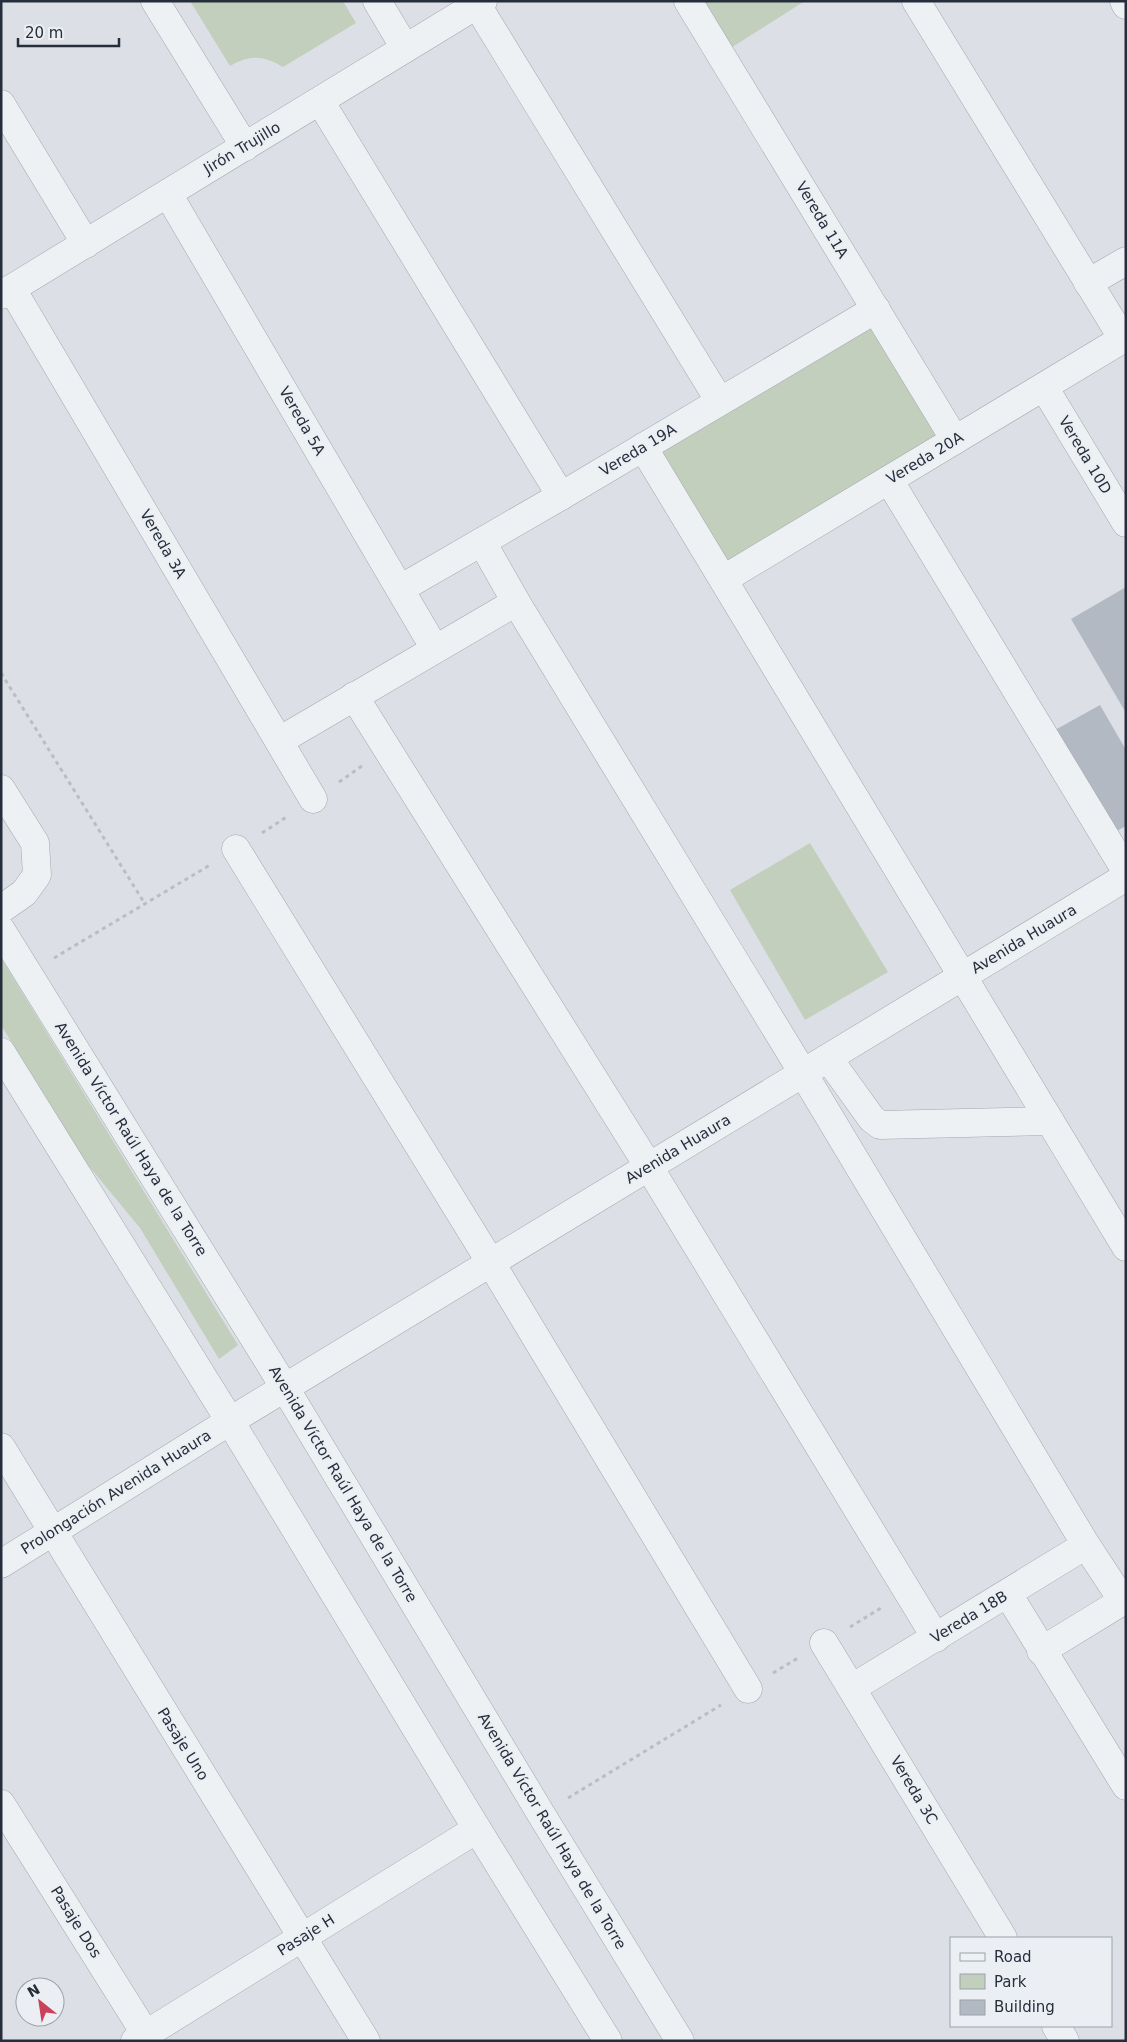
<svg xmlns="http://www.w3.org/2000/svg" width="1127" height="2042" font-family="'DejaVu Sans',sans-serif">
<rect width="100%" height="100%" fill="#dce0e6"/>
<!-- green -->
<g fill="#c2cfbd">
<path d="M190 1H343L356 23 283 67C262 55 250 55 230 66Z"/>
<polygon points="698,1 805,1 729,49"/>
<polygon points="872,322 942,441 726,567 656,448"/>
<polygon points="810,843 888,972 805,1020 730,890"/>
<polygon points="1,958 238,1345 219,1359 140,1228 83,1159 1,1025"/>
</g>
<!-- building -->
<g fill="#b3b9c2">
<polygon points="1126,587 1126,713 1071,619"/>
<polygon points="1100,705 1126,750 1126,826 1113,833 1055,730"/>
</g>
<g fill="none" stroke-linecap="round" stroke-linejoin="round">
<!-- minor casing -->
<g stroke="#a2a7af" stroke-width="29">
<g id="minor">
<polyline points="155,1 245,147"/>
<polyline points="377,1 405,48"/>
<polyline points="688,1 955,440"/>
<polyline points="916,1 1123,339"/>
<polyline points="1124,1 1126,5"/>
<polyline points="477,5 719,400"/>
<polyline points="320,101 561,496"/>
<polyline points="1,104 86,244"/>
<polyline points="168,194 435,649"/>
<polyline points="1088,283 1126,261"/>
<polyline points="12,289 313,799"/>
<polyline points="1,295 483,1"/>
<polyline points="1044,387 1126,523"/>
<polyline points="643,447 1126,1247"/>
<polyline points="889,480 1126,871"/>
<polyline points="482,542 516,602 803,1073 1086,1545 1123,1601"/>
<polyline points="724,579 1126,337"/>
<polyline points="400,589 561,496 876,309"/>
<polyline points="354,696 649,1167 936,1638"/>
<polyline points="279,741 516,602"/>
<polyline points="1,789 35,843 37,875 24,893 1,909"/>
<polyline points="236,849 491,1263 748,1689"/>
<polyline points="1,930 285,1388 541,1814 680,2041"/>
<polyline points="1,1052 230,1421 477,1829 608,2041"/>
<polyline points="828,1058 872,1119 880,1125 1050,1121"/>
<polyline points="1,1447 366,2041"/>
<polyline points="1,1564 230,1421 1126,877"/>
<polyline points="1008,1594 1126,1786"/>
<polyline points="824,1643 1003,1938"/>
<polyline points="1041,1651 1126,1599"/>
<polyline points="852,1688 1086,1545"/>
<polyline points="1,1804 150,2041"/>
<polyline points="1056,2026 1065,2041"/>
<polyline points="135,2041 477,1829"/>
</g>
</g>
<!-- path -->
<g stroke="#babec4" stroke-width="3" stroke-dasharray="4 4" stroke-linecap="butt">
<polyline points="1,673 145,904"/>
<polyline points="339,782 362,766"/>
<polyline points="262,833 288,816"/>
<polyline points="54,958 210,865"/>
<polyline points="850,1627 881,1608"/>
<polyline points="773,1673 798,1658"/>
<polyline points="568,1798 721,1705"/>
</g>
<!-- minor -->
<use href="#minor" stroke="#eef1f4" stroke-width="28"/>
</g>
<g text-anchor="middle" stroke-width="4.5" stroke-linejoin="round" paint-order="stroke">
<!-- street labels -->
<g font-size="15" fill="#262e3b" stroke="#ebeff4">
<text transform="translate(242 148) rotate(-31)" y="5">Jirón Trujillo</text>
<text transform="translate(822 220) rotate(59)" y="5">Vereda 11A</text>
<text transform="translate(302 421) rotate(60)" y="5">Vereda 5A</text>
<text transform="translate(638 450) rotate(-31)" y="5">Vereda 19A</text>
<text transform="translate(1085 455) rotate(59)" y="5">Vereda 10D</text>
<text transform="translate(925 458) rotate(-31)" y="5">Vereda 20A</text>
<text transform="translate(163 544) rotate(60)" y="5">Vereda 3A</text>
<text transform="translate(1024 939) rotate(-31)" y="5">Avenida Huaura</text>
<text transform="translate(131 1139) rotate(58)" y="5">Avenida Víctor Raúl Haya de la Torre</text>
<text transform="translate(678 1149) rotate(-31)" y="5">Avenida Huaura</text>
<text transform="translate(343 1484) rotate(59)" y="5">Avenida Víctor Raúl Haya de la Torre</text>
<text transform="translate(116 1492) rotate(-32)" y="5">Prolongación Avenida Huaura</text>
<text transform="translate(969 1617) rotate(-31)" y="5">Vereda 18B</text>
<text transform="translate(183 1744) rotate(58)" y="5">Pasaje Uno</text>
<text transform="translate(914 1790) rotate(59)" y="5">Vereda 3C</text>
<text transform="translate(552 1831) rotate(59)" y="5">Avenida Víctor Raúl Haya de la Torre</text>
<text transform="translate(76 1922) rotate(58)" y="5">Pasaje Dos</text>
<text transform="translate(306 1935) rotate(-32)" y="5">Pasaje H</text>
</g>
</g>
<!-- border -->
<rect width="1127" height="2042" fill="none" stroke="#262e3b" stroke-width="5"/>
<!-- legend -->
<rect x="950" y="1937" width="162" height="90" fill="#ebeff4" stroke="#9ca2aa"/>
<rect x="960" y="1953" width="25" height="8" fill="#eef1f4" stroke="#9ca2aa"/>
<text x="994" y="1962" font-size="15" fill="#262e3b">Road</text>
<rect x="960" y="1974" width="25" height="15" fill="#c2cfbd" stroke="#9ca2aa"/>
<text x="994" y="1987" font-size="15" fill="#262e3b">Park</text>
<rect x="960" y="2000" width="25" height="15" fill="#b3b9c2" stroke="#9ca2aa"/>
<text x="994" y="2012" font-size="15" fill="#262e3b">Building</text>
<!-- north arrow -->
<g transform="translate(40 2002) rotate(330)"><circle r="24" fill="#ebeff4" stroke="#9ca2aa"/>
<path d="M0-4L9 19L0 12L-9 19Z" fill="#ca425a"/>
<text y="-8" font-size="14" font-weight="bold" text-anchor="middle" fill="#262e3b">N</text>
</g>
<!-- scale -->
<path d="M18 38v8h101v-8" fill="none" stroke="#262e3b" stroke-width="2.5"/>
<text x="25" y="38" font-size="15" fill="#262e3b" stroke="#ebeff4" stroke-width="4" paint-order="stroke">20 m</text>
</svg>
